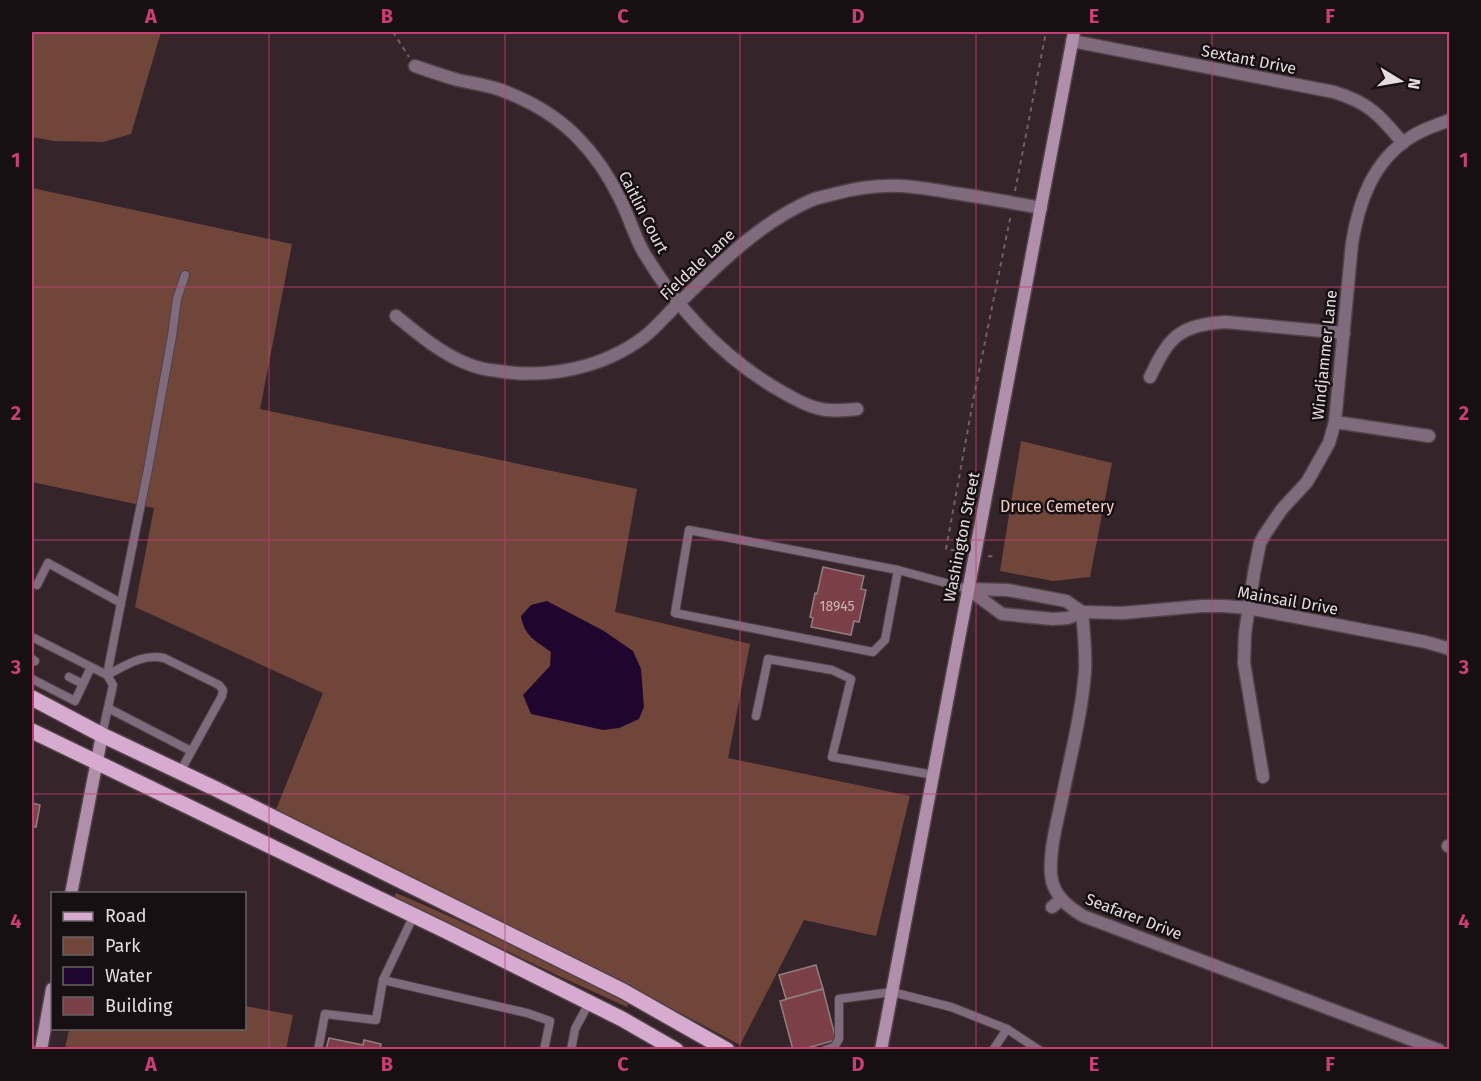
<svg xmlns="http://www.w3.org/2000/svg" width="1481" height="1081" font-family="'Fira Sans',sans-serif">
<rect width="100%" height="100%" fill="#35252b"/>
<!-- green -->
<g fill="#70463b">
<polygon points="32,32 161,32 131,134 103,142 54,141 32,137"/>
<polygon points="32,188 292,244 260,409 637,489 615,612 750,644 728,758 910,796 876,936 804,920 740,1045 602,971 275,812 323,693 135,607 154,508 32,482"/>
<polygon points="1021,441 1112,463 1090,577 1053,581 1000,571"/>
<path d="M396 893C475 926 552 964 629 1003L627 1007 561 977 394 897Z"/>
<polygon points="245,1006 293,1015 286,1049 65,1049 69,1029 244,1028"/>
</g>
<!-- water -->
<path fill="#20052f" d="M547 601 604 631 633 651 641 669 644 707 639 719 619 728 603 730 531 714 523 695 550 666 551 652C536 641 524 636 521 616L531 605Z"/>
<!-- building -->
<g fill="#7b4047" stroke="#937d7f" stroke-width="1.5">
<polygon points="823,567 864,576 861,589 866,590 859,622 854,621 851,635 811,627 813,618 810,617 815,593 817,594"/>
<polygon points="32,803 40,805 36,827 32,826"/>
<polygon points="816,965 823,989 786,999 779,975"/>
<polygon points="823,989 836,1040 800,1050 793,1050 780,1001"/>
<polygon points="329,1038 363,1045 364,1040 381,1044 380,1049 383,1050 326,1050"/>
</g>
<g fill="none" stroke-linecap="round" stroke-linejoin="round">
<!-- lane casing -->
<g stroke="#514248" stroke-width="10">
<g id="lane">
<polyline points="898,570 885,640 873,652 675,613 689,530 898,570 968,589"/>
<polyline points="37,585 48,563 121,603 107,675 113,685 102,735"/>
<polyline points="121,603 148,469 172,336 177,299 185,275"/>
<path d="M32 637 107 675C125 666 143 653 164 658L219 685 223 690 222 696 180 772"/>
<polyline points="32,659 35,661"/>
<polyline points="69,677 83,684"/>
<polyline points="32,679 75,701 91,667"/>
<polyline points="108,708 191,751"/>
<polyline points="756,716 768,659 832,670 851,679 832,757 934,775"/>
<polyline points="383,980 527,1013 550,1021 544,1050"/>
<polyline points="318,1050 325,1014 376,1020 383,980 414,915"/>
<polyline points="571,1050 575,1029 589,1003"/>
<polyline points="825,1050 834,1047 839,1039 839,999 892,992 951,1007 1007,1029 1039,1050"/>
<polyline points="993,1050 1007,1029"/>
</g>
</g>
<!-- street casing -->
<g stroke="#514248" stroke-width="15">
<g id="street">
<path d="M1072 41 1334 92C1370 103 1380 116 1403 143"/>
<path d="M415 66C429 71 444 76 458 80 472 83 485 85 498 89 526 99 555 115 576 136 594 154 609 176 620 199 629 216 634 236 644 253 677 308 717 352 772 386 786 394 801 404 817 408 830 412 844 410 857 409"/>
<path d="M396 316C417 333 438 351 463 362 474 367 486 370 498 371 548 379 603 368 644 337 656 328 666 315 677 305 717 266 760 222 812 200 819 197 827 196 834 194 856 188 879 185 902 186 921 187 941 191 960 194 987 198 1014 203 1041 208"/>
<path d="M1150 377C1169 337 1179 325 1225 322L1344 333"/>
<polyline points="1335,422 1429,436"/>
<polyline points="968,589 1002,614 1053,619 1068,618 1082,612 1122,613 1202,606 1224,606 1248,608 1426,642 1450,649"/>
<polyline points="968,589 1008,590 1066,601 1082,612"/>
<path d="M1082 612C1084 632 1086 652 1085 671 1082 711 1072 750 1064 789 1059 815 1049 848 1051 875 1053 895 1067 906 1083 916L1439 1050"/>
<path d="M1263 777 1244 663 1245 633 1254 573 1260 543 1265 534 1282 509 1307 482 1329 443 1335 422 1352 243C1359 201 1373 161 1411 137 1423 129 1437 125 1450 120"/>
<polyline points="1448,846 1450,847"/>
<polyline points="1052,907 1061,900"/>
</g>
</g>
<!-- secondary casing -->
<g stroke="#514248" stroke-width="15">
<g id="secondary">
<polyline points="71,894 102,735"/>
<polyline points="41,1050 52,989"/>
<polyline points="881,1050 1074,32"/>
</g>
</g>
<!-- primary casing -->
<g stroke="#514248" stroke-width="18">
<g id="primary">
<polyline points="32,698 102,735 216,789 623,991 727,1050"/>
<polyline points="32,731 448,932 622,1019 676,1050"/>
</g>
</g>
<!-- path -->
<g stroke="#6f6166" stroke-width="2" stroke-dasharray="4.5 4.5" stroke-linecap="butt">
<polyline points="393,32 409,57"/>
<polyline points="1015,191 1046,32"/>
<polyline points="964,552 946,549 974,396 1011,214"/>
<polyline points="988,556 996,557"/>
</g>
<!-- lane -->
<use href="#lane" stroke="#806b7c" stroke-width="8"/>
<!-- street -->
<use href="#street" stroke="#806b7c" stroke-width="12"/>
<!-- secondary -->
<use href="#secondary" stroke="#b08fab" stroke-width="12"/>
<!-- primary -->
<use href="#primary" stroke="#d6abcf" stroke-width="15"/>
</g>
<!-- grid -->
<path fill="none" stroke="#c93f75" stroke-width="1.5" stroke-opacity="0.55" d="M269 32V1050M505 32V1050M740 32V1050M976 32V1050M1212 32V1050M32 287H1450M32 540H1450M32 794H1450"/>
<g text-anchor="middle" stroke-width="5" stroke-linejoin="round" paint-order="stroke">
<!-- number labels -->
<g font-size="14" fill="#cbb4b9">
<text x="837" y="611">18945</text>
</g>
<!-- street labels -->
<g font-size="16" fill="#e6dbdf" stroke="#171013">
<text transform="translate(1249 59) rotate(11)" y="6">Sextant Drive</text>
<text transform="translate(644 212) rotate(63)" y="6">Caitlin Court</text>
<text transform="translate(697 264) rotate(-43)" y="6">Fieldale Lane</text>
<text transform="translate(1324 355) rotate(-84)" y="6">Windjammer Lane</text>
<text transform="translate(961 537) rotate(-79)" y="6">Washington Street</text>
<text transform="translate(1288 600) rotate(10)" y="6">Mainsail Drive</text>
<text transform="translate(1134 916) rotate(21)" y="6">Seafarer Drive</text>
</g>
<!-- park labels -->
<g font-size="16" fill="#f3cdc4" stroke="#171013">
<text x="1057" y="512">Druce Cemetery</text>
</g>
</g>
<!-- border -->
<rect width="1481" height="1081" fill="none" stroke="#171013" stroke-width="66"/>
<!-- legend -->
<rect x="51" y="892" width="195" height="138" fill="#171013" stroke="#6a6165" stroke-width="1.5"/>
<rect x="63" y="912" width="30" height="9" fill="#d6abcf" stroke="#6a6165" stroke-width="1.5"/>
<text x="105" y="922" font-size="18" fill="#e6dbdf">Road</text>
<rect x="63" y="937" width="30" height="18" fill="#70463b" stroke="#6a6165" stroke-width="1.5"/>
<text x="105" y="952" font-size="18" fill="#e6dbdf">Park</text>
<rect x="63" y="967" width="30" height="18" fill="#20052f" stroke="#6a6165" stroke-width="1.5"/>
<text x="105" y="982" font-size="18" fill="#e6dbdf">Water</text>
<rect x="63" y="997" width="30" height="18" fill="#7b4047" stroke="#6a6165" stroke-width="1.5"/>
<text x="105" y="1012" font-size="18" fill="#e6dbdf">Building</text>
<!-- north arrow -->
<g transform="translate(1400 81) rotate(101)" stroke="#171013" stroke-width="4.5" paint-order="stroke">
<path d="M0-4.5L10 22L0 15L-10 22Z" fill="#e6dbdf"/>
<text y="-9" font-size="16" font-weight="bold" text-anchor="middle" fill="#e6dbdf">N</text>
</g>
<rect x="33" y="33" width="1415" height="1015" fill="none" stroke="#c93f75" stroke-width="2"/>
<g font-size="20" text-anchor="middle" font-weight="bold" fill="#c93f75">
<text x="151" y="23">A</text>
<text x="387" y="23">B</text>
<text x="623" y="23">C</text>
<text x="858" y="23">D</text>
<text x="1094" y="23">E</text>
<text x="1330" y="23">F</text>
<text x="16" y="167">1</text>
<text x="1464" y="167">1</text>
<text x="16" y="420">2</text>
<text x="1464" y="420">2</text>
<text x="16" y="674">3</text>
<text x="1464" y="674">3</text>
<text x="16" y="928">4</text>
<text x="1464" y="928">4</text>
<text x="151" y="1071">A</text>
<text x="387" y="1071">B</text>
<text x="623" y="1071">C</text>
<text x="858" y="1071">D</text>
<text x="1094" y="1071">E</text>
<text x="1330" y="1071">F</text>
</g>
</svg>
